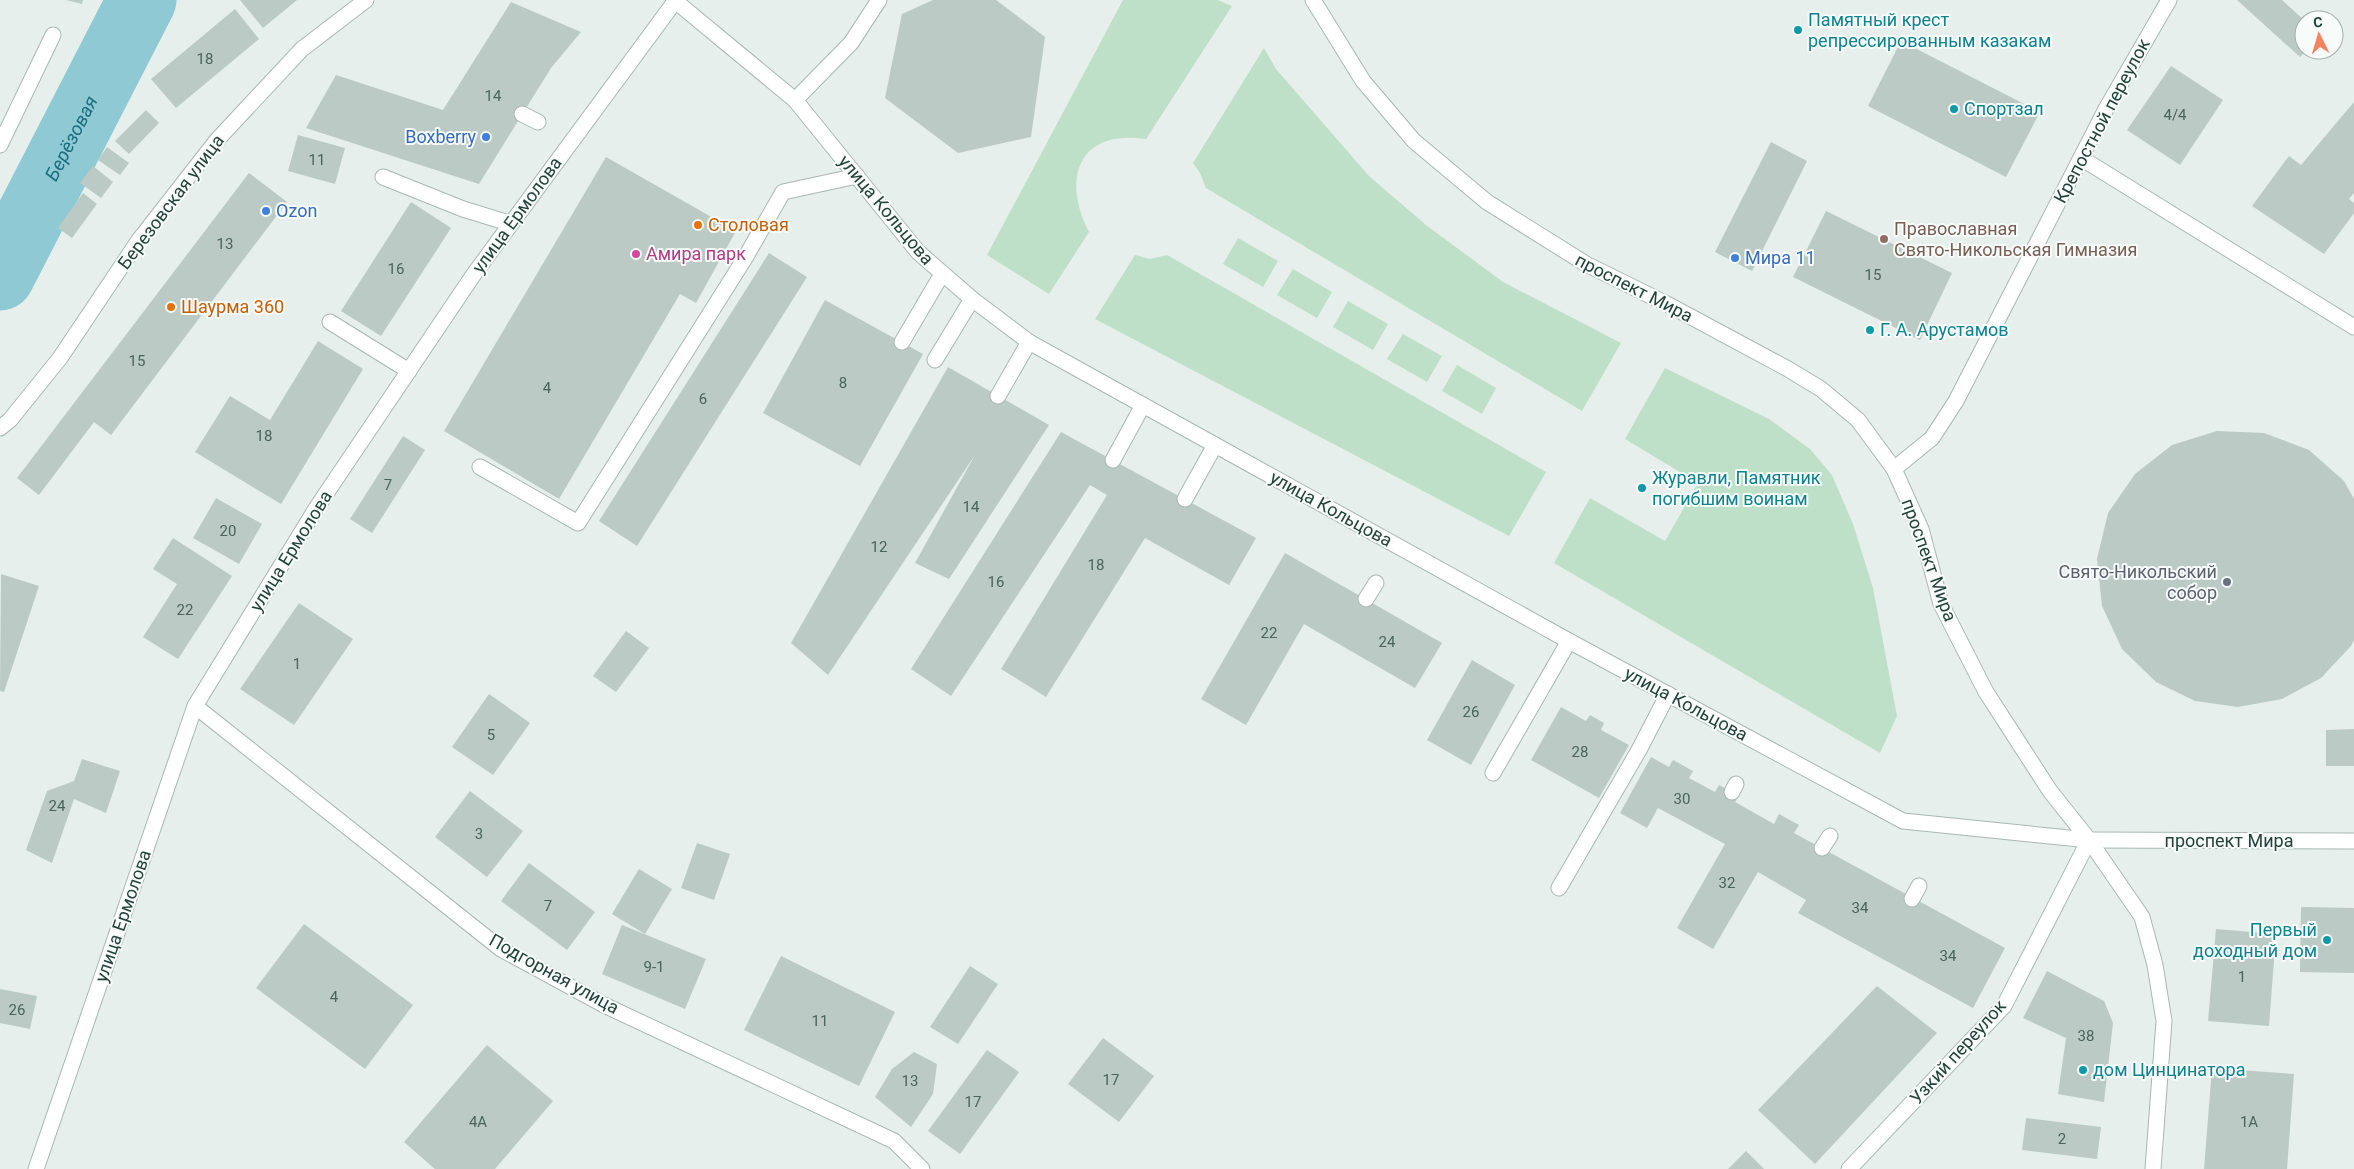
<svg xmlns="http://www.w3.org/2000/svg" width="2354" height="1169" font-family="Roboto,sans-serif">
<rect width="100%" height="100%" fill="#e6efeb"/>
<!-- green -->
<g fill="#bfe0c8">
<path d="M1123 0H1218L1232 6 1146 139C1079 129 1061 178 1089 232L1049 294 987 255Z"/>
<polygon points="1264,48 1276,69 1369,176 1426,225 1503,282 1621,343 1582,411 1206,188 1200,173 1193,163"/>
<polygon points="1238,238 1278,261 1263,287 1223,264"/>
<polygon points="1135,255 1150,259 1167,255 1546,472 1509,536 1095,319"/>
<polygon points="1293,269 1332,292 1317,318 1277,295"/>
<polygon points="1348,301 1388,324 1373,350 1333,327"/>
<polygon points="1403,334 1442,356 1427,382 1387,359"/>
<polygon points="1457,365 1496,388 1482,414 1442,391"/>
<polygon points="1665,368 1769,419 1810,449 1832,475 1853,524 1873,588 1897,716 1880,753 1554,563 1590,498 1665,541 1698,483 1625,439"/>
</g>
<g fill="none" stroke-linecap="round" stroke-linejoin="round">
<!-- river -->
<path stroke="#8ec9d4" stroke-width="69" id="s1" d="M0 276 142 0"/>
</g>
<!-- building -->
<g fill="#bbcac4">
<polygon points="66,0 83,0 82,4"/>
<polygon points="240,0 297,0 263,28"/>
<polygon points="933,0 996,0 1045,37 1031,137 958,153 885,98 902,14"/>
<polygon points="2237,0 2282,0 2304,20 2304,50 2307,50 2300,57"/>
<polygon points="511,2 581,32 551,68 479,184 306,128 336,75 443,110"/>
<polygon points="235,9 259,39 176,108 151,79"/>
<polygon points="1901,41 2040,112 2006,177 1868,106"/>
<polygon points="2171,66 2223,100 2180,165 2127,130"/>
<polygon points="2354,102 2354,193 2349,199 2354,203 2354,213 2324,254 2252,206 2289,156 2301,165"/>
<polygon points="146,110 159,123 129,154 115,141"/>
<polygon points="298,135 345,148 335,184 288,171"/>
<polygon points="1771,142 1807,161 1752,271 1715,252"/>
<polygon points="107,147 129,163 120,175 98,160"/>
<polygon points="606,157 736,231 696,303 680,294 559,499 444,431"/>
<polygon points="93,166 113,182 101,198 80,183"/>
<polygon points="249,173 287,202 111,435 94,422 39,495 17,478"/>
<polygon points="83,193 97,204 72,238 58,228"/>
<polygon points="411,202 451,228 381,336 341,311"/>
<polygon points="1826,211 1952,273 1920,340 1793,277"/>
<polygon points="769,253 807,277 637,546 599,521"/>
<polygon points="825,300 923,354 860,466 763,413"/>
<polygon points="318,341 363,369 281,504 195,452 230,396 270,420"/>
<polygon points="948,367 1049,425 949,579 915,563 975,455 828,675 791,643"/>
<polygon points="2217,431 2264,433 2309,450 2344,481 2354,499 2354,640 2351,646 2321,678 2282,699 2238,707 2195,701 2156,682 2122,649 2102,606 2097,559 2108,513 2135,474 2172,445"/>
<polygon points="1061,432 1256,538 1229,585 1145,538 1046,697 1001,669 1107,495 1090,485 951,696 911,669"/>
<polygon points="403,436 425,450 372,533 350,519"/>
<polygon points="216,498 262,524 239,564 193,538"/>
<polygon points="173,538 232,576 178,659 143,637 177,584 153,569"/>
<polygon points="1285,553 1442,643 1415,688 1304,624 1246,725 1201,699"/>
<polygon points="1,574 39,586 4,692 0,691"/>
<polygon points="299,603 353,639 294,725 240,689"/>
<polygon points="626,631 649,648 616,692 593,676"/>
<polygon points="1472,660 1515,685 1471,765 1427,740"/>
<polygon points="489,694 530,723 493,775 452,747"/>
<polygon points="1561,707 1586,721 1590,715 1604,723 1601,730 1629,745 1599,798 1531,760"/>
<polygon points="2354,729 2354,766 2326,766 2326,730"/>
<polygon points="1651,757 1669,767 1673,760 1693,771 1689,778 1715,792 1719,785 1732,792 1739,796 1735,802 1774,824 1779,814 1799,825 1794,833 2005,948 1973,1008 1798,913 1806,900 1758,872 1713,949 1677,928 1725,844 1658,808 1647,828 1620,813"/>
<polygon points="82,759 120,771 106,813 74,799 52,863 26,850 47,791 74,781"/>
<polygon points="470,791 523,831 487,877 435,837"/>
<polygon points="697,843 730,854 714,900 681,888"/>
<polygon points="529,863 595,912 567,950 501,901"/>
<polygon points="639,869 672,889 645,934 612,914"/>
<polygon points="2301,907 2354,908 2354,973 2300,972"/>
<polygon points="304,924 413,1005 365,1069 256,988"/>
<polygon points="622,925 706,959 685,1009 602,974"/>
<polygon points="2216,929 2276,934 2269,1026 2208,1021"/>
<polygon points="781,956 895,1012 859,1086 744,1030"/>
<polygon points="970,966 998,984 958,1044 930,1027"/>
<polygon points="2047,971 2104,1001 2113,1023 2104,1102 2058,1094 2066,1038 2023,1018"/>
<polygon points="1877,986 1937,1033 1815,1164 1758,1110"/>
<polygon points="0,989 37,996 30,1029 0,1023"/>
<polygon points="1103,1038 1154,1076 1119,1122 1068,1084"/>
<polygon points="487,1045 553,1101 495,1169 435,1169 404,1142"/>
<polygon points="987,1050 1019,1072 960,1154 928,1131"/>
<polygon points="914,1052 937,1064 933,1094 911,1127 875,1097 892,1069"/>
<polygon points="2212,1068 2294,1074 2287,1169 2204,1169"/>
<polygon points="2026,1118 2101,1127 2097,1159 2022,1150"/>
<polygon points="1746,1151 1764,1169 1728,1169"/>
</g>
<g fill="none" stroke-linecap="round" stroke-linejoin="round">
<!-- service casing -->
<g stroke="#a8b8b2" stroke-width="17">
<g id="service">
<polyline points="795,100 851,43 879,0"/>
<polyline points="522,114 538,122"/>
<polyline points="2081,158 2354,327"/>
<polyline points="383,177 463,209 509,223"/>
<polyline points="330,322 409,371"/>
<polyline points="902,342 942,274"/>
<polyline points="935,360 972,299"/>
<polyline points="998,396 1029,342"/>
<polyline points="1113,460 1143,405"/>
<polyline points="480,467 578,523 745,258 783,192 857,176"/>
<polyline points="1894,469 1932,438 1956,401 2106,109 2169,0"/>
<polyline points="1185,499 1215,445"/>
<polyline points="1366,599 1376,583"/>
<polyline points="1493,773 1569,641"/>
<polyline points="1732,792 1736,784"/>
<polyline points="1822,848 1830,836"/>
<polyline points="1559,888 1639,750 1668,694"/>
<polyline points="1912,899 1919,886"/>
<polyline points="1849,1169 2004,1006 2089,840"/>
</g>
</g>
<!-- minor casing -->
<g stroke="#a8b8b2" stroke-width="17">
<g id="minor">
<polyline points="0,145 53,35"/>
<polyline points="195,706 501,949 604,1005 894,1141 922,1169"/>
<polyline points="2089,840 2354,841"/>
<polyline points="36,1169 195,706 317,507 474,274 676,0"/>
</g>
</g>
<!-- tertiary casing -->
<g stroke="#a8b8b2" stroke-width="17">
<g id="tertiary">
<polyline points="674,0 795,100 918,252 972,299 1029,342 1569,641 1903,821 2089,840"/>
<polyline points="1313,0 1363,81 1414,141 1487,202 1586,264 1667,304 1788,369 1821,389 1858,420 1894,469 1921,529 1941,604 1986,692 2050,791 2089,840 2142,917 2155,965 2164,1021 2153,1169"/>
<polyline points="0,428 10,420 60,358 139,240 217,140 302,49 366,0"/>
</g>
</g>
<!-- service -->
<use href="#service" stroke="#fff" stroke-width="15"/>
<!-- minor -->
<use href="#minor" stroke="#fff" stroke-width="15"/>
<!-- tertiary -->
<use href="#tertiary" stroke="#fff" stroke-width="15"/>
</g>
<!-- markers -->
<g fill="#0f9aa8" stroke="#f7fbf9" stroke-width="2">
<circle cx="1798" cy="30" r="5"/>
<circle cx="1954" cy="109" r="5"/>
<circle cx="1870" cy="330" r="5"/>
<circle cx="1642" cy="488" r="5"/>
<circle cx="2327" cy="940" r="5"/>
<circle cx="2083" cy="1070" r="5"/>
</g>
<g fill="#3f7fe0" stroke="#f7fbf9" stroke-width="2">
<circle cx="486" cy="137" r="5"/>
<circle cx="266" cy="211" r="5"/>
<circle cx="1735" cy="258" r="5"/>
</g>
<g fill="#e8710a" stroke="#f7fbf9" stroke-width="2">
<circle cx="698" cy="225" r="5"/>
<circle cx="171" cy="307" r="5"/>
</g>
<circle fill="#8d6e63" stroke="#f7fbf9" stroke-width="2" cx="1884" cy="239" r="5"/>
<circle fill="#d1479c" stroke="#f7fbf9" stroke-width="2" cx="636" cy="254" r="5"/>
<circle fill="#6b7280" stroke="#f7fbf9" stroke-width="2" cx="2227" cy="582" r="5"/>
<g text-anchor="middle" stroke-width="4" stroke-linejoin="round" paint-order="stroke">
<!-- number labels -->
<g font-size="15" fill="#4a645c">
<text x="205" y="64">18</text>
<text x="493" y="101">14</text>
<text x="2175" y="120">4/4</text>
<text x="317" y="165">11</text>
<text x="225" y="249">13</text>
<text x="396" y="274">16</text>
<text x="1873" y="280">15</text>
<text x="137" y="366">15</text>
<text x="843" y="388">8</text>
<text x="547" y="393">4</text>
<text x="703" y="404">6</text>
<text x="264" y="441">18</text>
<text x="388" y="490">7</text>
<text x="971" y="512">14</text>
<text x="228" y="536">20</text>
<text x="879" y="552">12</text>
<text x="1096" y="570">18</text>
<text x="996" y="587">16</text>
<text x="185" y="615">22</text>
<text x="1269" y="638">22</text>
<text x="1387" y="647">24</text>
<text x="297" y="669">1</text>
<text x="1471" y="717">26</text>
<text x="491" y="740">5</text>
<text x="1580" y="757">28</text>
<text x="1682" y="804">30</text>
<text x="57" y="811">24</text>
<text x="479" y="839">3</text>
<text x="1727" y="888">32</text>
<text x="548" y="911">7</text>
<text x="1860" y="913">34</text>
<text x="1948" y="961">34</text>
<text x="654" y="972">9-1</text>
<text x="2242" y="982">1</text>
<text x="334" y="1002">4</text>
<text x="17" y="1015">26</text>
<text x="820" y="1026">11</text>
<text x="2086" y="1041">38</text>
<text x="1111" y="1085">17</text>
<text x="910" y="1086">13</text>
<text x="973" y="1107">17</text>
<text x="478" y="1127">4А</text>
<text x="2249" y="1127">1А</text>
<text x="2062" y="1144">2</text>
</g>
<!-- culture labels -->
<g font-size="18" fill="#0d838f" stroke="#f7fbf9" text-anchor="start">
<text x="1808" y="26">Памятный крест<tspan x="1808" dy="21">репрессированным казакам</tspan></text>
<text x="1964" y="115">Спортзал</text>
<text x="1880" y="336">Г. А. Арустамов</text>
<text x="1652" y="484">Журавли, Памятник<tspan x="1652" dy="21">погибшим воинам</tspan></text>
<text x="2317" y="936" text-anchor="end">Первый<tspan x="2317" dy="21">доходный дом</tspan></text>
<text x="2093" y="1076">дом Цинцинатора</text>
</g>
<!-- street labels -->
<g font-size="18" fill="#24423a" stroke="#f7fbf9">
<text transform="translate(2102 121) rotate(-62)" y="6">Крепостной переулок</text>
<text transform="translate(171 202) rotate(-53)" y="6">Березовская улица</text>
<text transform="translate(886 210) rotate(50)" y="6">улица Кольцова</text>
<text transform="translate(517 215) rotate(-54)" y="6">улица Ермолова</text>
<text transform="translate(1634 288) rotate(27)" y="6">проспект Мира</text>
<text transform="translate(1331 509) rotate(29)" y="6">улица Кольцова</text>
<text transform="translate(291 551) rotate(-58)" y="6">улица Ермолова</text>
<text transform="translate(1929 560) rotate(70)" y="6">проспект Мира</text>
<text transform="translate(1686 704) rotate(28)" y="6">улица Кольцова</text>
<text x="2229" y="847">проспект Мира</text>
<text transform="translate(123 916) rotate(-71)" y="6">улица Ермолова</text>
<text transform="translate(554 974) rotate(29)" y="6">Подгорная улица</text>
<text transform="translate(1958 1052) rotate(-48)" y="6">Узкий переулок</text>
</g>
<!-- shop labels -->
<g font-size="18" fill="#366cbe" stroke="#f7fbf9" text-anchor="start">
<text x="476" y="143" text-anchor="end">Boxberry</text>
<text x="276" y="217">Ozon</text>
<text x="1745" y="264">Мира 11</text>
</g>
<!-- food labels -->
<g font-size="18" fill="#c56008" stroke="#f7fbf9" text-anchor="start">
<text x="708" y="231">Столовая</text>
<text x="181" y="313">Шаурма 360</text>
</g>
<!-- education labels -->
<g font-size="18" fill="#785e54" stroke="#f7fbf9" text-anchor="start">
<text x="1894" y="235">Православная<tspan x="1894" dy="21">Свято-Никольская Гимназия</tspan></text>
</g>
<!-- hotel labels -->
<g font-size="18" fill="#b23c85" stroke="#f7fbf9" text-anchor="start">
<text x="646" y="260">Амира парк</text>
</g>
<!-- worship labels -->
<g font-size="18" fill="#5b616d" stroke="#f7fbf9" text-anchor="end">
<text x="2217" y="578">Свято-Никольский<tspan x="2217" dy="21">собор</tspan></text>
</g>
<!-- water labels -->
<g font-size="19" font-style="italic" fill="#1c6f80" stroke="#f7fbf9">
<text dy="7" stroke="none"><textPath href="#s1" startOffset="155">Берёзовая</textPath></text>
</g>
</g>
<!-- north arrow -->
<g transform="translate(2319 35) rotate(355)"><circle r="24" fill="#f7fbf9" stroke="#a3b1ad"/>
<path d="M0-4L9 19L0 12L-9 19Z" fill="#f4845f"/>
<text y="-8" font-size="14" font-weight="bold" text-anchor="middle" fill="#24423a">С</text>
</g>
</svg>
